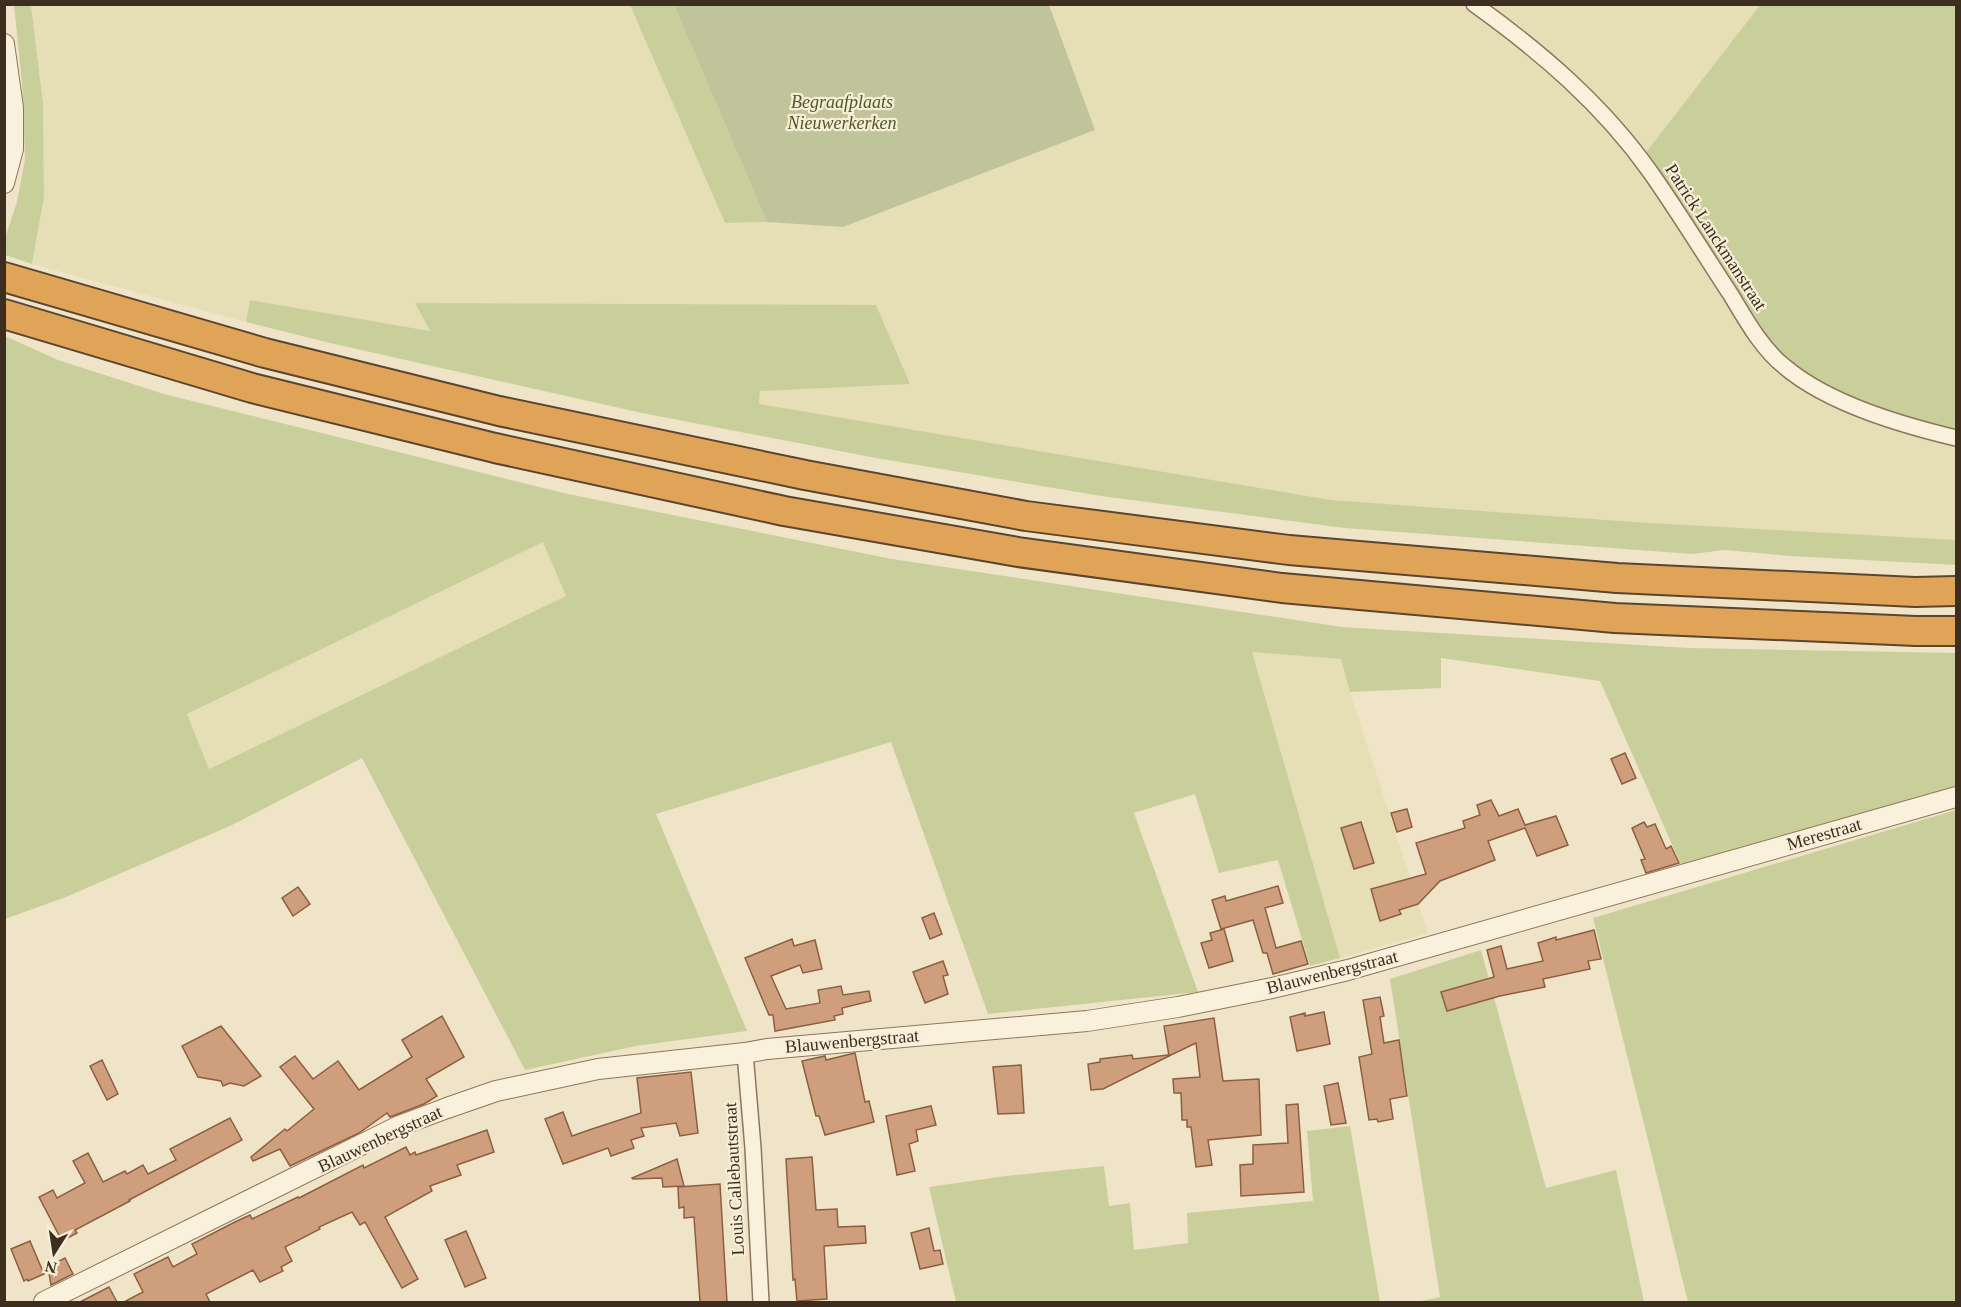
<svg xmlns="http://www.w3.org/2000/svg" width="1961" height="1307" font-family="Georgia,serif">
<rect width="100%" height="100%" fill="#f0e4c8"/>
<!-- farmland -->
<g fill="#e6deb5">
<polygon points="31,5 630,5 725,223 767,222 843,227 1095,130 1049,5 1463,5 1494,26 1582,99 1626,152 1657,193 1956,442 1956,540 1634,522 1331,500 759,405 760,391 909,384 416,304 430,331 251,301 246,322 32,264 44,197 43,104"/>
<polygon points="1487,5 1760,5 1644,155 1565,68 1539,45"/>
<polygon points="543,541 567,596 209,769 186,715"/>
<polygon points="1251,652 1342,659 1350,692 1428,933 1340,958"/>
</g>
<!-- green -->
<g fill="#c9cf9b" fill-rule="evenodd">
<polygon points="14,5 31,5 43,104 44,197 32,264 5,255 5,238 17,202 25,159 22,83"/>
<polygon points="630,5 674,5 767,222 725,223"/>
<polygon points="1760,5 1956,5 1956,430 1906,418 1838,392 1806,376 1771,345 1644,155"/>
<polygon points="250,300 430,331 415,303 876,305 910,384 760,391 759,404 1331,500 1634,522 1956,540 1956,565 1790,556 1725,550 1692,554 1345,528 1101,496 876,458 642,413 330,343 246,322"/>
<path d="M5 336 58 360 164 394 568 494 892 559 1342 627 1689 648 1956 653V786L1682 867 1600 681 1441 658V688L1350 692 1341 659 1252 652 1340 958 1310 966 1278 860 1219 873 1195 794 1134 813 1198 992 988 1014 891 742 656 814 747 1031 636 1046 525 1070 362 758 232 825 66 897 5 919ZM543 542 566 596 209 769 187 714Z"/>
<polygon points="1956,810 1956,1302 1688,1302 1593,918"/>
<polygon points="1481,950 1546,1188 1616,1170 1644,1302 1415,1302 1440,1297 1390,979"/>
<polygon points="1350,1126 1380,1302 956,1302 929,1187 1006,1176 1104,1166 1109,1206 1130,1203 1134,1250 1188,1243 1187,1213 1313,1201 1307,1131"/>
</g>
<!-- cemetery -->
<polygon fill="#bfc49a" points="674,5 1049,5 1095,130 843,227 767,222"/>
<!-- building -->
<g fill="#cf9f7d" stroke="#8d5f41" stroke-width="1.5">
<polygon points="1625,753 1636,778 1622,784 1611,759"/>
<polygon points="1491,800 1499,816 1518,809 1525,825 1556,816 1568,845 1537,856 1525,828 1488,841 1495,860 1440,881 1418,904 1399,910 1401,914 1380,921 1371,889 1426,874 1416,843 1465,828 1463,821 1480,815 1477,805"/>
<polygon points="1407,809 1412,827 1397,832 1391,813"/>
<polygon points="1361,822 1374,863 1354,869 1341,828"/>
<polygon points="1644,822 1647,827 1655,824 1666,849 1671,846 1679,863 1646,873 1641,860 1645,859 1632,828"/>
<polygon points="1278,886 1283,903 1265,908 1276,948 1301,941 1308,964 1273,974 1267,953 1263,953 1253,920 1221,929 1212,900 1225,896 1226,901"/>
<polygon points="298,887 310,904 293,916 282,898"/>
<polygon points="934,913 942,934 930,939 922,918"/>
<polygon points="1224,929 1233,961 1209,968 1201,943 1212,940 1210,933"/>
<polygon points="1594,930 1601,959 1588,961 1590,969 1543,979 1545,987 1500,996 1447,1011 1441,992 1494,977 1487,950 1501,946 1507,969 1543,961 1538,943 1556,937 1556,940"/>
<polygon points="792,939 794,946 815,940 822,969 803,973 800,965 771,976 786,1009 820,1003 818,990 841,986 843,995 869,991 871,1001 842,1008 843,1014 834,1016 835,1020 775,1031 773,1015 769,1015 745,958"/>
<polygon points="943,961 948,975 943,976 948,994 925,1003 913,972"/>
<polygon points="1380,997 1384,1016 1380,1017 1384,1043 1399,1040 1407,1096 1390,1099 1393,1119 1378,1122 1377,1119 1369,1120 1359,1057 1372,1054 1363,1000"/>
<polygon points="1324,1012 1330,1044 1297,1051 1290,1017 1305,1013 1305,1016"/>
<polygon points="442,1016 464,1057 426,1079 437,1096 424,1104 390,1117 387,1113 359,1133 290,1166 280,1149 253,1161 251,1157 285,1129 287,1131 314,1109 280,1067 295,1056 313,1079 338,1061 359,1090 412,1057 402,1040"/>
<polygon points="1214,1018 1223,1081 1259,1079 1261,1135 1208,1140 1212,1165 1196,1167 1191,1127 1187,1127 1187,1120 1182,1120 1181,1093 1174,1093 1173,1079 1200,1077 1196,1043 1169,1056 1164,1026"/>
<polygon points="221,1026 261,1076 244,1086 230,1083 223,1086 221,1081 198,1077 182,1046"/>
<polygon points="855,1053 865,1102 869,1101 874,1122 825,1135 819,1116 816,1116 802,1061 825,1056 826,1060"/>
<polygon points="1132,1055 1133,1059 1168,1055 1169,1056 1103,1089 1091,1090 1088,1064 1100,1062 1100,1059"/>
<polygon points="102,1060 118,1094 107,1100 90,1066"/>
<polygon points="1021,1065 1024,1113 998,1114 993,1067"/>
<polygon points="691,1072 698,1133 680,1136 676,1123 641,1128 644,1136 631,1140 634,1148 611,1156 608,1148 563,1164 545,1119 563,1112 572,1136 589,1130 641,1113 637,1078"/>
<polygon points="1338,1083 1346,1123 1331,1125 1324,1086"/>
<polygon points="1298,1104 1304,1192 1241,1196 1240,1165 1253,1164 1253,1145 1288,1143 1286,1105"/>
<polygon points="931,1106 936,1125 916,1130 918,1141 909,1144 915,1171 897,1175 886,1116"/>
<polygon points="230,1118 242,1140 129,1200 130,1201 75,1230 77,1233 62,1241 39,1197 53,1190 57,1198 85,1183 73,1161 88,1153 103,1182 125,1171 127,1174 143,1165 148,1174 176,1160 170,1149"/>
<polygon points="487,1130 494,1152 457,1165 461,1175 430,1186 432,1191 385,1217 418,1279 402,1288 365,1222 360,1225 352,1212 319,1227 320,1229 285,1247 292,1261 281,1267 283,1271 260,1282 253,1270 206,1294 210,1302 124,1302 143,1292 134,1274 168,1257 173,1267 197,1254 192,1244 235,1222 250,1215 252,1219 298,1197 299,1198 363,1165 364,1168 406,1147 410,1155 415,1152 416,1155"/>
<polygon points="812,1157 816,1210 837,1209 838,1227 865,1226 866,1243 824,1246 827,1299 797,1301 795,1279 793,1280 786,1159"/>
<polygon points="677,1159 684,1186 663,1187 662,1178 633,1179 632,1178"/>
<polygon points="720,1184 727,1302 700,1302 694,1217 684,1218 684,1207 679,1208 678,1187"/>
<polygon points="929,1228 934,1251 940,1250 943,1264 920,1269 911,1233"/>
<polygon points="466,1231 486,1278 465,1287 445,1240"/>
<polygon points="30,1241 44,1274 28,1281 27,1279 24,1281 11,1249"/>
<polygon points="65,1258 73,1274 51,1285 48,1267"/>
<polygon points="109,1287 117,1302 80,1302"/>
</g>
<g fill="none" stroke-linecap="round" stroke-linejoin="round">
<!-- minor casing -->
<g stroke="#8d765c" stroke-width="18">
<g id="minor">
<path d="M1474 4C1541 52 1603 105 1651 173 1679 213 1704 254 1731 295 1746 320 1762 349 1785 367 1829 404 1902 425 1956 438"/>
<polyline points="745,1053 753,1148 761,1302"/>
</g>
</g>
<!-- tertiary casing -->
<g stroke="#8d765c" stroke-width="22">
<g id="tertiary">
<polyline points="4,44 13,108 13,149 4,183"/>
<polyline points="44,1302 399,1126 447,1108 496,1091 598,1069 745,1053 767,1049 1087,1021 1178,1007 1272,988 1348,970 1956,797"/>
</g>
</g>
<!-- motorway casing -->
<g stroke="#5b4430" stroke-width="32">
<g id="motorway">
<polyline points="4,277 265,353 499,411 805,475 1026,516 1289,550 1617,578 1915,592 1956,591"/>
<polyline points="4,314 252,388 495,448 784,511 1018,552 1282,588 1615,618 1916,631 1956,631"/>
</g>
</g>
<!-- minor -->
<use href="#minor" stroke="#faf1dc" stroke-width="15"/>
<!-- tertiary -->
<use href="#tertiary" stroke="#faf1dc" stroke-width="20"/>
<!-- motorway -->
<use href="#motorway" stroke="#e0a458" stroke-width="28"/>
</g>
<g text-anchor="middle" stroke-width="4.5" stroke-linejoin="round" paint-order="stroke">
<!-- park labels -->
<g font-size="18" font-style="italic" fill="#4d5a26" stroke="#f7eed8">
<text x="842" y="108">Begraafplaats<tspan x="842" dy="21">Nieuwerkerken</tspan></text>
</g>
<!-- street labels -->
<g font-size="18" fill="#3d2e20" stroke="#f7eed8">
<text transform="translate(1716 237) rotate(57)" y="6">Patrick Lanckmanstraat</text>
<text transform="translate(1824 834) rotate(-16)" y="6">Merestraat</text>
<text transform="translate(1332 972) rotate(-14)" y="6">Blauwenbergstraat</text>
<text transform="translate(852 1041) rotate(-5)" y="6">Blauwenbergstraat</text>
<text transform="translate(380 1139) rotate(-25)" y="6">Blauwenbergstraat</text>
<text transform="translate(734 1179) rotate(-93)" y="6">Louis Callebautstraat</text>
</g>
</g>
<!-- border -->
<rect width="1961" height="1307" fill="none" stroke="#3d2e20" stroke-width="12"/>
<!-- north arrow -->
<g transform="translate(54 1253) rotate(192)" stroke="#f7eed8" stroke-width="4.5" paint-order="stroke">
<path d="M0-4.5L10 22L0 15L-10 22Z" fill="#3d2e20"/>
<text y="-9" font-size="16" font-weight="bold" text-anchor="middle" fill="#3d2e20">N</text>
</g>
</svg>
